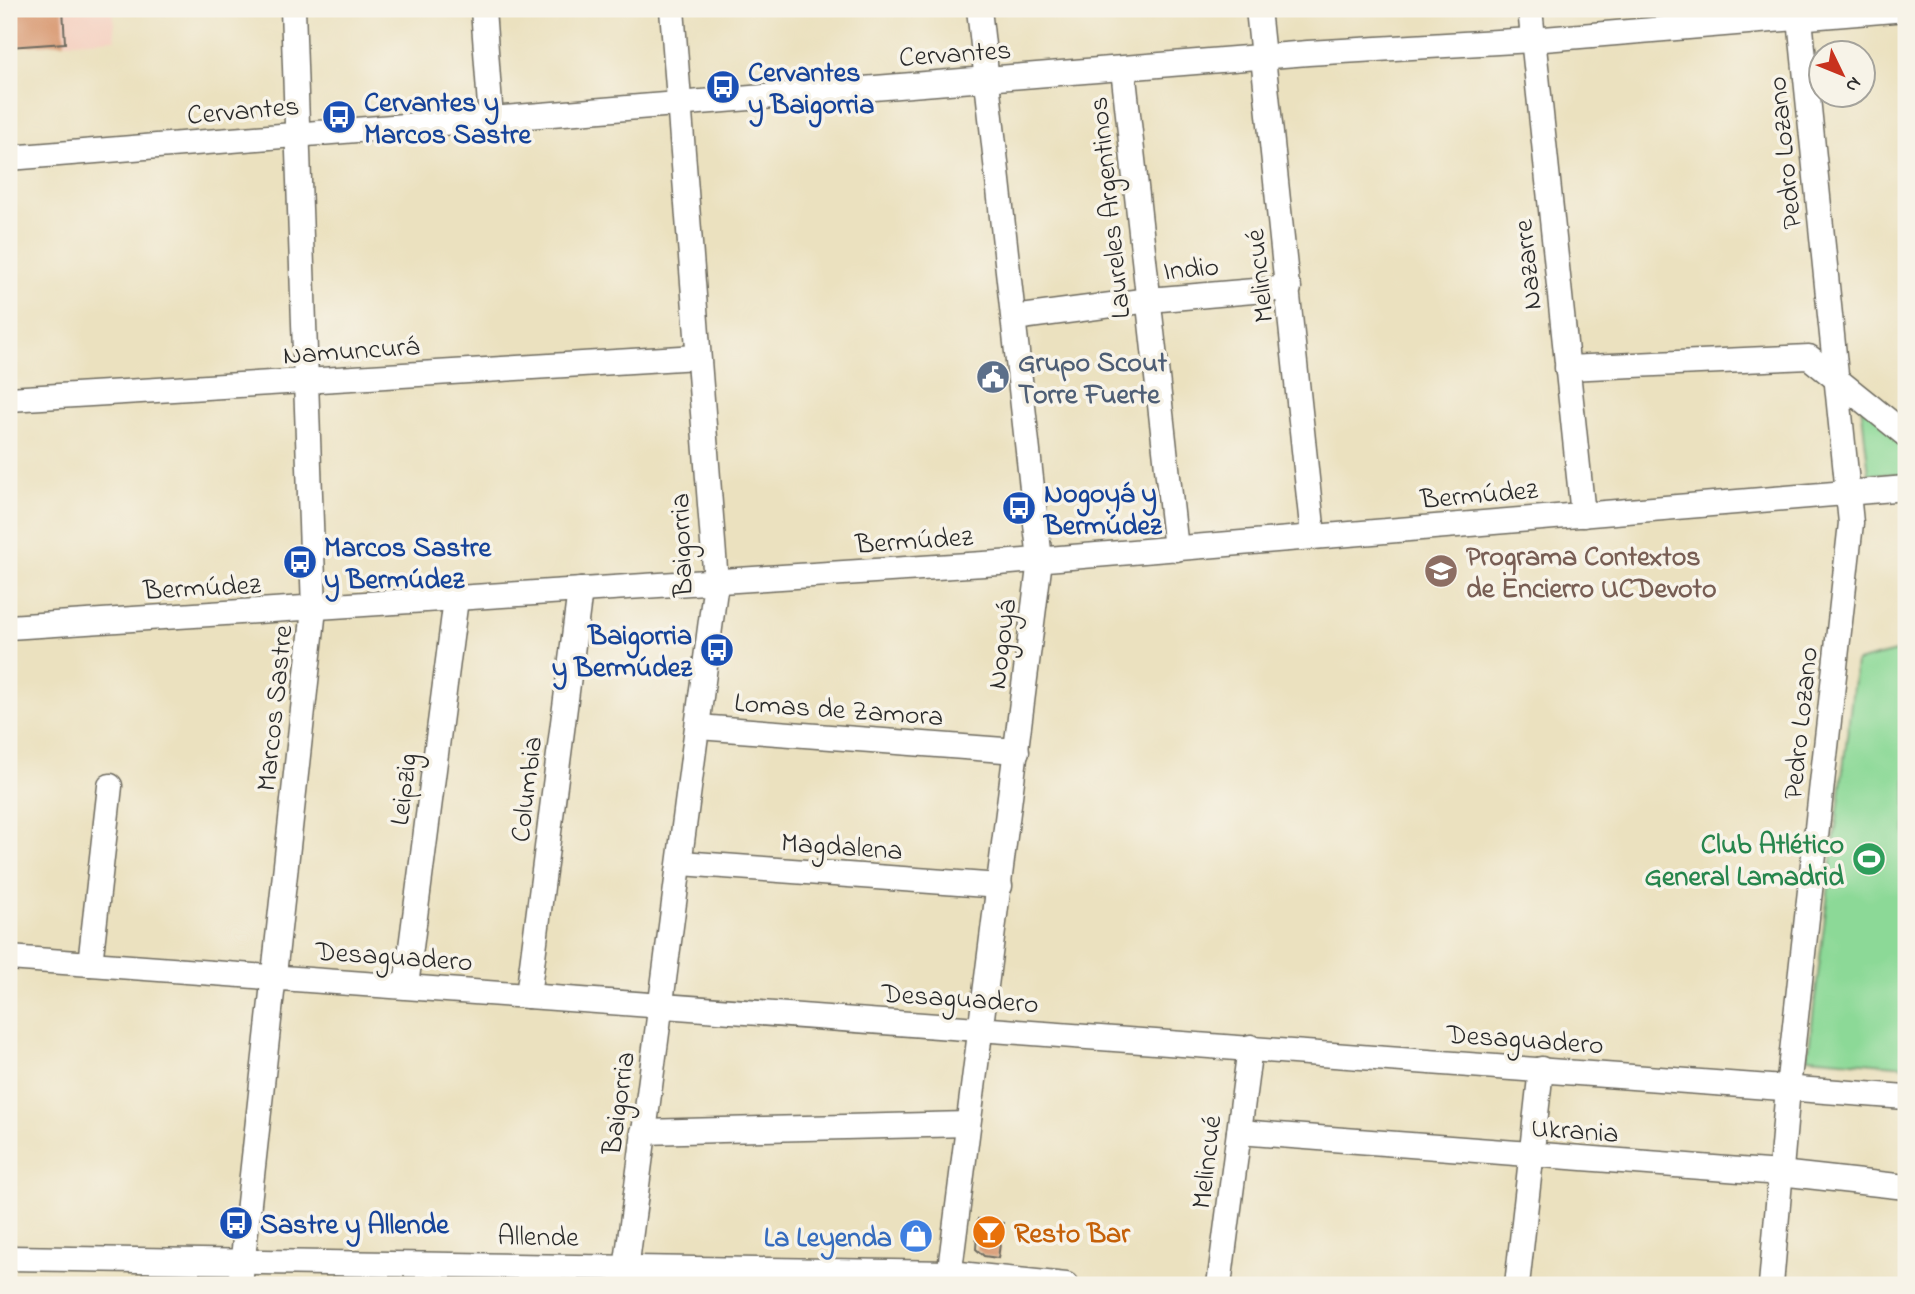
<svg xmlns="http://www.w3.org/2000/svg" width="1915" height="1294" font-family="'Indie Flower',sans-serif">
<rect width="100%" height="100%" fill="#f7f3e8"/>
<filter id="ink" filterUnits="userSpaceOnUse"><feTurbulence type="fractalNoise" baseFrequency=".0143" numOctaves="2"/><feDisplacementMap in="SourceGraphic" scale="14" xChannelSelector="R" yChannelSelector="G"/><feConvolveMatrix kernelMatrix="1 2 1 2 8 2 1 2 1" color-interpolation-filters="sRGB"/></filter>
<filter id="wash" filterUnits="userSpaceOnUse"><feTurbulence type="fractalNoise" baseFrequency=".00686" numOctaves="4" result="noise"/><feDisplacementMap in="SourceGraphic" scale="28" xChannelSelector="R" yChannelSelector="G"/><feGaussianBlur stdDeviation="1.57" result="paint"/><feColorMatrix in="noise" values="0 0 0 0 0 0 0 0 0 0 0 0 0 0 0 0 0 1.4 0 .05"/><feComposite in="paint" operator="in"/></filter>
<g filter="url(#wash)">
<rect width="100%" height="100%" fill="#ebe1bf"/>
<!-- built -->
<polygon fill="#f5d2c2" points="9,9 113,9 115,39 9,47"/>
<!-- green -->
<g fill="#8cd997" stroke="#5c8261" stroke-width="2">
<polygon points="1860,395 1906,441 1906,474 1869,474"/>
<polygon points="1899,651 1906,652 1906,1066 1808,1057 1856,662"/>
</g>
<g id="blocks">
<!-- building -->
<g fill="#d89770">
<polygon points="9,9 63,9 65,43 9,47"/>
<polygon points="978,1219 1003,1223 998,1258 984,1256 976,1249"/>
</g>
</g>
</g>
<g filter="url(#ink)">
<use href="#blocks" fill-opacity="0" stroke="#6e6b5f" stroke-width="2"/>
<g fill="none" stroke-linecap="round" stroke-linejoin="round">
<!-- minor casing -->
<g stroke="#6e6b5f" stroke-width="27">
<g id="minor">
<polyline points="483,9 491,120"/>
<polyline points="1258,9 1313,536"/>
<polyline points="1530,9 1583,515"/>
<polyline points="1123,69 1176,549"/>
<polyline points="9,158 1308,53 1532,40 1906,9"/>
<polyline points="1014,318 1149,300 1289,288"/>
<polyline points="1567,368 1809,357 1906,435"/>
<polyline points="9,399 697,357"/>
<polyline points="9,627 999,563 1906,488"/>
<polyline points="698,727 1017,751"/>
<polyline points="681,863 1000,886"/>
<polyline points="9,958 1906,1097"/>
<polyline points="90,964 110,786"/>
<polyline points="406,986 456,599"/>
<polyline points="528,996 580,590"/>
<polyline points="643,1132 968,1124"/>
<polyline points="1239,1132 1780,1173 1906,1187"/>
<polyline points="9,1258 950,1273 1066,1285"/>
<polyline points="240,1285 314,609 293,9"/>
<polyline points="624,1285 716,582 672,9"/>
<polyline points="948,1285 1040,560 979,9"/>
<polyline points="1219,1285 1250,1047"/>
<polyline points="1517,1285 1541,1069"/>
<polyline points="1771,1285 1788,1088 1851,523 1799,9"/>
</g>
</g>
<!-- minor -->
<use href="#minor" stroke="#fff" stroke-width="24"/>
</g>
</g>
<!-- icons -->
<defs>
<g id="bus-disc" transform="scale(1.75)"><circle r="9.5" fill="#1a4fb4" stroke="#f7f3e8"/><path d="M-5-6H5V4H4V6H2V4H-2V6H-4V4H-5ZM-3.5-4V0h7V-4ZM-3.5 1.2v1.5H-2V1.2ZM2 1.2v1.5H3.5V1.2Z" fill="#fff"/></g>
<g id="civic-disc" transform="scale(1.75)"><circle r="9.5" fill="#5c6f8a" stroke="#f7f3e8"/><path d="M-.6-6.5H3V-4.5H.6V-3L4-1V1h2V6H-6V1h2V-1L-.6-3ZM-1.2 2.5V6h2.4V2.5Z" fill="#fff"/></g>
<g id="school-disc" transform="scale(1.75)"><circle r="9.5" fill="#8d6e63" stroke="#f7f3e8"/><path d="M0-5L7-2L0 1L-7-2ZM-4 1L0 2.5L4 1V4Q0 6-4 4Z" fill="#fff"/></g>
<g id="stadium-disc" transform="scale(1.75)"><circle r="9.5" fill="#2e9e5b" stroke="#f7f3e8"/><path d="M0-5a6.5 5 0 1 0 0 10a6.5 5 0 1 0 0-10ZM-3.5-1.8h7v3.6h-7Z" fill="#fff"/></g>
<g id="bar-disc" transform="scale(1.75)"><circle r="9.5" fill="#e8710a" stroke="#f7f3e8"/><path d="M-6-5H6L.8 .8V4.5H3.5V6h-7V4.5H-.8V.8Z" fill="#fff"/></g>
<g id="shop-disc" transform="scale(1.75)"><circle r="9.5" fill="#3f7fe0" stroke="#f7f3e8"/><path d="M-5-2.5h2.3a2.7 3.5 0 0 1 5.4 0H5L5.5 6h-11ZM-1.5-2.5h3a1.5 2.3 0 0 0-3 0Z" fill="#fff"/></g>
</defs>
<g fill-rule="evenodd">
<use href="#bus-disc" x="723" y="87"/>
<use href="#bus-disc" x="339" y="117"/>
<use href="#civic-disc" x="993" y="377"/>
<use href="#bus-disc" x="1019" y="508"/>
<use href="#bus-disc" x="300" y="562"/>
<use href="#school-disc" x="1441" y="571"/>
<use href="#bus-disc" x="717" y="650"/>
<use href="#stadium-disc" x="1869" y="859"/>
<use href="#bus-disc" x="236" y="1223"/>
<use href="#bar-disc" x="989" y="1232"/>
<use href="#shop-disc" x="916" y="1236"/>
</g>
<g text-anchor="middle" stroke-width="7" stroke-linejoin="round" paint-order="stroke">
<!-- street labels -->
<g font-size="28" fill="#2b2b2b" stroke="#f7f3e8">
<text transform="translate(955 52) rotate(-4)" y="10">Cervantes</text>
<text transform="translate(243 109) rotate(-5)" y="10">Cervantes</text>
<text transform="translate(1783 153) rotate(-96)" y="10">Pedro Lozano</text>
<text transform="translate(1108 208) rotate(-96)" y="10">Laureles Argentinos</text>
<text transform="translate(1526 265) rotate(-96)" y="10">Nazarre</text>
<text transform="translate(1191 267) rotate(-5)" y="10">Indio</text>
<text transform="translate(1258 276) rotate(-96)" y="10">Melincué</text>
<text transform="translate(351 349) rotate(-4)" y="10">Namuncurá</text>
<text transform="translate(1479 493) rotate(-5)" y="10">Bermúdez</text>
<text transform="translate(914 539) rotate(-4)" y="10">Bermúdez</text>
<text transform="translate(680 545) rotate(-92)" y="10">Baigorria</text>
<text transform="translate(202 586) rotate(-3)" y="10">Bermúdez</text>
<text transform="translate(1000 644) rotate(-83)" y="10">Nogoyá</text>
<text transform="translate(273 708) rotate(-84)" y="10">Marcos Sastre</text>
<text transform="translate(839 708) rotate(4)" y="10">Lomas de Zamora</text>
<text transform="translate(1799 723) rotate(-84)" y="10">Pedro Lozano</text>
<text transform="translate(402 789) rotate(-83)" y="10">Leipzig</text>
<text transform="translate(525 789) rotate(-83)" y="10">Columbia</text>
<text transform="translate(842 845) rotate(4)" y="10">Magdalena</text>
<text transform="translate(394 955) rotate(4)" y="10">Desaguadero</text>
<text transform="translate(960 997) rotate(4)" y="10">Desaguadero</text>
<text transform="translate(1525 1038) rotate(4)" y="10">Desaguadero</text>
<text transform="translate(617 1103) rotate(-82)" y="10">Baigorria</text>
<text transform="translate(1575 1129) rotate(4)" y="10">Ukrania</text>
<text transform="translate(1205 1162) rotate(-83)" y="10">Melincué</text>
<text transform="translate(538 1235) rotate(1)" y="10">Allende</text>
</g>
<!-- transit labels -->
<g font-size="28" font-weight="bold" fill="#164399" stroke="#f7f3e8" text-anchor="start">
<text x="748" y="81">Cervantes<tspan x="748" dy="32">y Baigorria</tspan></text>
<text x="364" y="111">Cervantes y<tspan x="364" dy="32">Marcos Sastre</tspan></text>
<text x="1044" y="502">Nogoyá y<tspan x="1044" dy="32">Bermúdez</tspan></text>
<text x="324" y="556">Marcos Sastre<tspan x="324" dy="32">y Bermúdez</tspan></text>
<text x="692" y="644" text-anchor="end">Baigorria<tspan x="692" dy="32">y Bermúdez</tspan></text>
<text x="260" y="1233">Sastre y Allende</text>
</g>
<!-- service labels -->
<g font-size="28" font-weight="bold" fill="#4e5e75" stroke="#f7f3e8" text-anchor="start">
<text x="1018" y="371">Grupo Scout<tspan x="1018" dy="32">Torre Fuerte</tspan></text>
</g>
<!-- education labels -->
<g font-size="28" font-weight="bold" fill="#785e54" stroke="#f7f3e8" text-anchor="start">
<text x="1466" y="565">Programa Contextos<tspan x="1466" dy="32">de Encierro UCDevoto</tspan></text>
</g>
<!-- leisure labels -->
<g font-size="28" font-weight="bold" fill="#27864d" stroke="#f7f3e8" text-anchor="end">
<text x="1844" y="853">Club Atlético<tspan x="1844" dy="32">General Lamadrid</tspan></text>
</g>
<!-- food labels -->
<g font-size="28" font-weight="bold" fill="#c56008" stroke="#f7f3e8" text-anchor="start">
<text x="1014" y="1242">Resto Bar</text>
</g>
<!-- shop labels -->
<g font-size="28" font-weight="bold" fill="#366cbe" stroke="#f7f3e8" text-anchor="end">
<text x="892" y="1246">La Leyenda</text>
</g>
</g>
<!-- margin -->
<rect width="1915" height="1294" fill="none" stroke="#f7f3e8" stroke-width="35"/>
<!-- north arrow -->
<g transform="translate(1842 74) rotate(133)"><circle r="33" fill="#f7f3e8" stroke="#a5a39c" stroke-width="2"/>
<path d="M0-5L12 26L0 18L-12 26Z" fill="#c8321e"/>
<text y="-10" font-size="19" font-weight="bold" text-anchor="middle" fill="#2b2b2b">N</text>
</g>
</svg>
